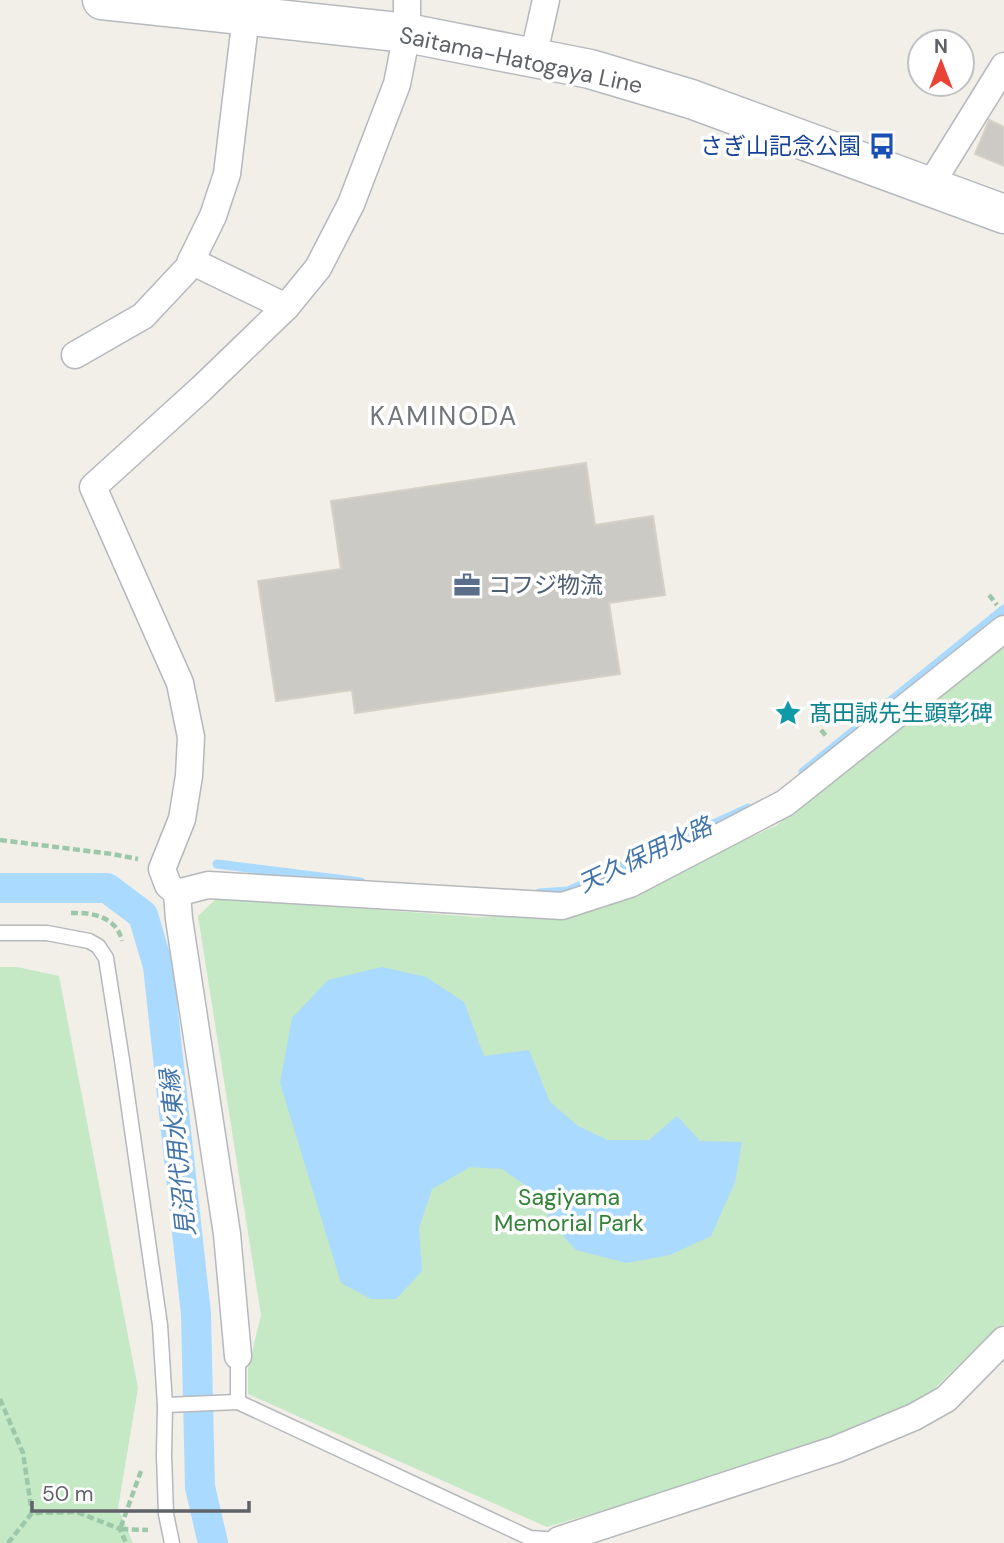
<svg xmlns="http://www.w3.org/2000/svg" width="1004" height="1543" font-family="'DM Sans','Noto Sans JP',sans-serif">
<rect width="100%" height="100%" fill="#f1efe8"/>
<!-- green -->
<g fill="#c5e8c5">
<polygon points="1004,639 1004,1324 987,1337 931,1392 858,1436 547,1527 248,1394 248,1369 261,1315 198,916 217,898 477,917 574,913 776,826 908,714"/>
<polygon points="0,967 17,967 59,976 138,1388 118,1508 133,1543 0,1543"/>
</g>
<!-- water -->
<polygon fill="#aadaff" points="382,967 426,977 464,1002 484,1056 529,1050 550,1102 578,1126 607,1140 649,1140 677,1116 700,1141 742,1142 735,1182 711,1236 670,1255 626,1263 576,1250 552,1224 539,1195 502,1169 470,1167 432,1189 419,1228 422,1271 396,1299 371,1299 341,1283 280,1083 292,1018 328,980"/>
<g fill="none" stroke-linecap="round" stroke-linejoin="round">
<!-- stream -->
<g stroke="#aadaff" stroke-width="9">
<polyline points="803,772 1004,609"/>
<polyline points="217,864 361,882"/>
<polyline points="539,893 568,891 748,808"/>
</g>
<!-- canal -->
<polyline stroke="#aadaff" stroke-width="30" points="0,888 107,888 143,915 158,966 196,1314 200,1487 213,1543"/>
</g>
<!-- building -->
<g fill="#cccac5" stroke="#d6d1c6" stroke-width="2">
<polygon points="989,120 1004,127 1004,166 975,154"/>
<polygon points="586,463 595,525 653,516 665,595 609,603 620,674 355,713 352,690 276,701 258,581 341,569 331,501"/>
</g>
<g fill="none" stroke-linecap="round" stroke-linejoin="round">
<!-- lane casing -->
<g stroke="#b5b8bc" stroke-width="17">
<g id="lane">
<polyline points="0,933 47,933 89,941 98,946 106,958 122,1060 160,1325 165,1405 164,1455 166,1514 172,1543"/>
<polyline points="238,1356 238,1402"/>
<polyline points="238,1402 530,1538 559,1540"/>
<polyline points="165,1405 238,1402"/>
</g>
</g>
<!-- street casing -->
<g stroke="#b5b8bc" stroke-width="29">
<g id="street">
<polyline points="533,58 546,0"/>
<polyline points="929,187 1004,66"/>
<polyline points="191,261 286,307"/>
<polyline points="75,355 143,316 189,267 191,261 213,216 227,174 246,16"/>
<polyline points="177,893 168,885 162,869 182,819 189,776 191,737 180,683 93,487 201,389 286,307 318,268 351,204 397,84 407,33 407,0"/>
<polyline points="238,1356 227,1234 179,919 177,893 208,885 562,906 630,884 785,803 1004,629"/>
<polyline points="559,1540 837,1449 914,1417 946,1399 1004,1340"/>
</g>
</g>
<!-- secondary casing -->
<g stroke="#b6babf" stroke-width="41">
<polyline id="secondary" points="102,0 407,33 590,69 691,99 1004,214"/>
</g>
<!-- path -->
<g stroke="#9cc7a9" stroke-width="4.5" stroke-dasharray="7 3.5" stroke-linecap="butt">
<polyline points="989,595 997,605"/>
<polyline points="821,730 827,737"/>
<polyline points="0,840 112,854 138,859"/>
<path d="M71 913C92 912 117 917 122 941"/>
<polyline points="0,1399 23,1453 32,1513"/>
<polyline points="141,1471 120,1529 148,1530"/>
<polyline points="8,1543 32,1513 77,1512 120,1529 126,1543"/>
</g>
<!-- lane -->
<use href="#lane" stroke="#fff" stroke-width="14"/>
<!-- street -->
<use href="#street" stroke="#fff" stroke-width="26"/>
<!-- secondary -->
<use href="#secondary" stroke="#fff" stroke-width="38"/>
</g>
<!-- icons -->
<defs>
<g id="bus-bare" transform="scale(2.1)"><path d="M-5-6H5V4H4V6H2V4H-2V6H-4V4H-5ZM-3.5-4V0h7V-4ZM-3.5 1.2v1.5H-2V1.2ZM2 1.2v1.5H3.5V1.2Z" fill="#1a4fb4" stroke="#fff" stroke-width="2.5" paint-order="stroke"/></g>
<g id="office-bare" transform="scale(2.1)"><path d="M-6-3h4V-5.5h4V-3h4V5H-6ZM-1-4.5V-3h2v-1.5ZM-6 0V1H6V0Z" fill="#5c6f8a" stroke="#fff" stroke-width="2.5" paint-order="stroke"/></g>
<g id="sight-bare" transform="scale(2.1)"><path d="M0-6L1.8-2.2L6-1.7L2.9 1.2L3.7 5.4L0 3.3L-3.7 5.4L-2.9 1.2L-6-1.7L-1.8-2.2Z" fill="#0f9aa8" stroke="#fff" stroke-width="2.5" paint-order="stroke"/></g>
</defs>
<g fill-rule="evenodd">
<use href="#bus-bare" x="882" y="146"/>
<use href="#office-bare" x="467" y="585"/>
<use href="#sight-bare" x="788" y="713"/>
</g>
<g text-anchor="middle" stroke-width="7" stroke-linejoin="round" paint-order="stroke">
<!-- street labels -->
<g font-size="23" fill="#5f6368" stroke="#fff">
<text transform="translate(521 60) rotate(12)" y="8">Saitama-Hatogaya Line</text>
</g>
<!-- transit labels -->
<g font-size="23" fill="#164399" stroke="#fff" text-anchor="end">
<text x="861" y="154">さぎ山記念公園</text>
</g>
<!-- service labels -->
<g font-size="23" fill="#4e5e75" stroke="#fff" text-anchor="start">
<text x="488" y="593">コフジ物流</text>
</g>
<!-- culture labels -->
<g font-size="23" fill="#0d838f" stroke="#fff" text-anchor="start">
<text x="809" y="721">髙田誠先生顕彰碑</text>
</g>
<!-- park labels -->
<g font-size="23" fill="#348238" stroke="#fff">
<text x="569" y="1205">Sagiyama<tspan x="569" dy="26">Memorial Park</tspan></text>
</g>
<!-- water labels -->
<g font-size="24" font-style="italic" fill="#4174aa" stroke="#fff">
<text transform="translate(645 855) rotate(-25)" y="8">天久保用水路</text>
<text transform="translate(178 1153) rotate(-96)" y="8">見沼代用水東縁</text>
</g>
<!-- quarter labels -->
<g font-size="26" letter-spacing="2" fill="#70757a" stroke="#fff">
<text x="444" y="425">KAMINODA</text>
</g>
</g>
<!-- north arrow -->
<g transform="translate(941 63)"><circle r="33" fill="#ffffff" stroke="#bfc1c3" stroke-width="2"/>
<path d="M0-5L12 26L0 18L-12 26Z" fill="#ea4335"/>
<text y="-10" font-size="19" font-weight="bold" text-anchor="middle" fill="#5f6368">N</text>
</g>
<!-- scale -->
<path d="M32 1501v10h217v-10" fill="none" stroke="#5f6368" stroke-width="3.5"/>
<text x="42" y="1501" font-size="21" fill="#5f6368" stroke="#ffffff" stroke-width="5" paint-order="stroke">50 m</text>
</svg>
